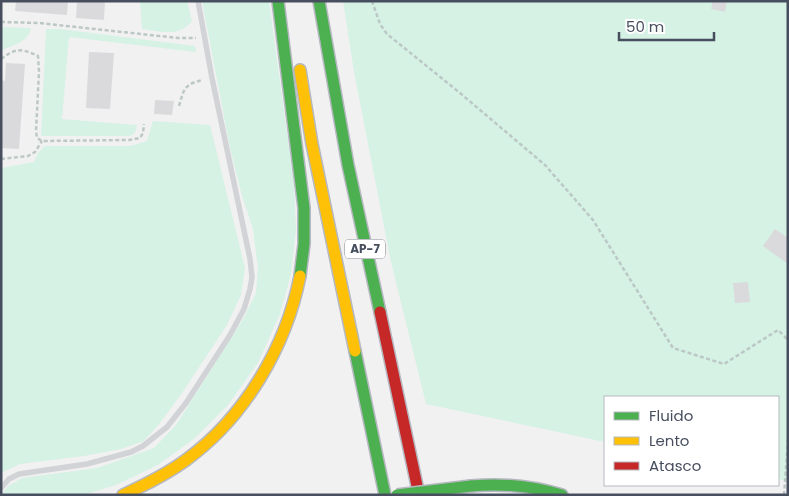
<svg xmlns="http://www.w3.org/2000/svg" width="789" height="496" font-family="Poppins,sans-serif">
<rect width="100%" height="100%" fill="#f2f1f1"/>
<!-- green -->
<g fill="#d5f2e5">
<path d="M140 1H187L192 21C180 37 160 32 142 29Z"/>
<polygon points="202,1 269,1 294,184 296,230 291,274 280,314 258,363 228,405 195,438 158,465 116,485 83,495 1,495 8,486 22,478 97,468 154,448 176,425 243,319 256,293 258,269 253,229 242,196 230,148"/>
<polygon points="343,1 788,1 788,481 778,479 778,397 605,397 605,442 426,404 391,262 354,72"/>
<path d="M1 27 31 28C29 42 13 45 1 51Z"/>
<polygon points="46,29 60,29 195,46 196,52 69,37 62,119 137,125 135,133 130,136 41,136"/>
<polygon points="153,121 210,125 245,268 241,295 227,325 184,390 160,423 144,441 121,449 84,456 20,464 1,473 1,168 34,162 38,153 45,146 130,146 147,141"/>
</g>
<!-- building -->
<g fill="#dadadd">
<polygon points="16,1 68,1 67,15 15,11"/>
<polygon points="77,1 105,1 104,20 76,18"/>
<polygon points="713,1 727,1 725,12 711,9"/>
<polygon points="89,52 114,53 110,109 86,108"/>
<polygon points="6,63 25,64 19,149 1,148 1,80 5,81"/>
<polygon points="155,100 174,101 172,115 154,114"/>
<polygon points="775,229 788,238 788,264 763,246"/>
<polygon points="748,282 750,302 735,303 733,283"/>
</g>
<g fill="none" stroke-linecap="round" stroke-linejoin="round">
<!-- fast casing -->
<g stroke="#b6b8c1" stroke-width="14">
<g id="fast">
<polyline points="278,1 304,208 304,244 300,276"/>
<polyline points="319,1 348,165 380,312"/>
<polyline points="355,351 385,495"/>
<path d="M471 486C502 483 532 486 562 495"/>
</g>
</g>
<!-- slow casing -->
<g stroke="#b6b8c1" stroke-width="14">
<g id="slow">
<polyline points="300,70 312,144 355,351"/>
<path d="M123 495C145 485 167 474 186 460 245 417 286 347 300 276"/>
</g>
</g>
<!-- jam casing -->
<g stroke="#b6b8c1" stroke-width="14">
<polyline id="jam" points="380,312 419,495"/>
</g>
<!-- path -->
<g stroke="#bcc8c6" stroke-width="2.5" stroke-dasharray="4 2.5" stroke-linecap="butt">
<polyline points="372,1 380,24 387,34 460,93 545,165 593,220 673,348 724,364 778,330 788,340"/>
<polyline points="1,22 39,23 178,38 196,38"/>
<path d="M1 59C16 48 21 48 38 56L39 71 36 131 37 138 42 141 129 140 140 138 143 133 144 124"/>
<path d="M179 106C184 89 184 84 203 80"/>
<polyline points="1,159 28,156 35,152 42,141"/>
<polyline points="784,495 788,440"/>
</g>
<!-- lane -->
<polyline stroke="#d2d3d7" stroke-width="5.5" points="1,488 9,479 19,474 87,464 131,452 143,446 167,427 186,403 230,335 244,309 250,289 252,277 250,259 212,78 198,1"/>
<!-- fast -->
<use href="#fast" stroke="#4caf50" stroke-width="11"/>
<!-- slow -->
<use href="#slow" stroke="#ffc107" stroke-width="11"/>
<!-- jam -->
<use href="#jam" stroke="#c62828" stroke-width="11"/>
<!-- fast-bridge casing -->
<g stroke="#b6b8c1" stroke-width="14" stroke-linecap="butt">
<polyline id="fast-bridge" points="397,495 471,486"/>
</g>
<!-- fast-bridge -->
<use href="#fast-bridge" stroke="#4caf50" stroke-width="11"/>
</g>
<g text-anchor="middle" stroke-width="4.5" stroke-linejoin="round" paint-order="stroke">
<!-- shield labels -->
<rect fill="#fff" stroke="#7e848f" stroke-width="1" x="345" y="239.5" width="40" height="19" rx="4"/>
<g font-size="12" font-weight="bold" fill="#474f5f">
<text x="365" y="253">AP-7</text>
</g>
</g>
<!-- border -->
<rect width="789" height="496" fill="none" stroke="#474f5f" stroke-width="5"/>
<!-- legend -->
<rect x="604" y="396" width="175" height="90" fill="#ffffff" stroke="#b5b9bf"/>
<rect x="614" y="412" width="25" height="8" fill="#4caf50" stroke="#b5b9bf"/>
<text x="649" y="421" font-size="15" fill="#474f5f">Fluido</text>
<rect x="614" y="437" width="25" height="8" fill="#ffc107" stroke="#b5b9bf"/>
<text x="649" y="446" font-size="15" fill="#474f5f">Lento</text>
<rect x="614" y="462" width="25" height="8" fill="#c62828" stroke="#b5b9bf"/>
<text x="649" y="471" font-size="15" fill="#474f5f">Atasco</text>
<!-- scale -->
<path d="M619 32v8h95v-8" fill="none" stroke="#474f5f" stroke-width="2.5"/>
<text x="626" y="32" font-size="15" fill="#474f5f" stroke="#ffffff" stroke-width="4" paint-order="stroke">50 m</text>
</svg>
